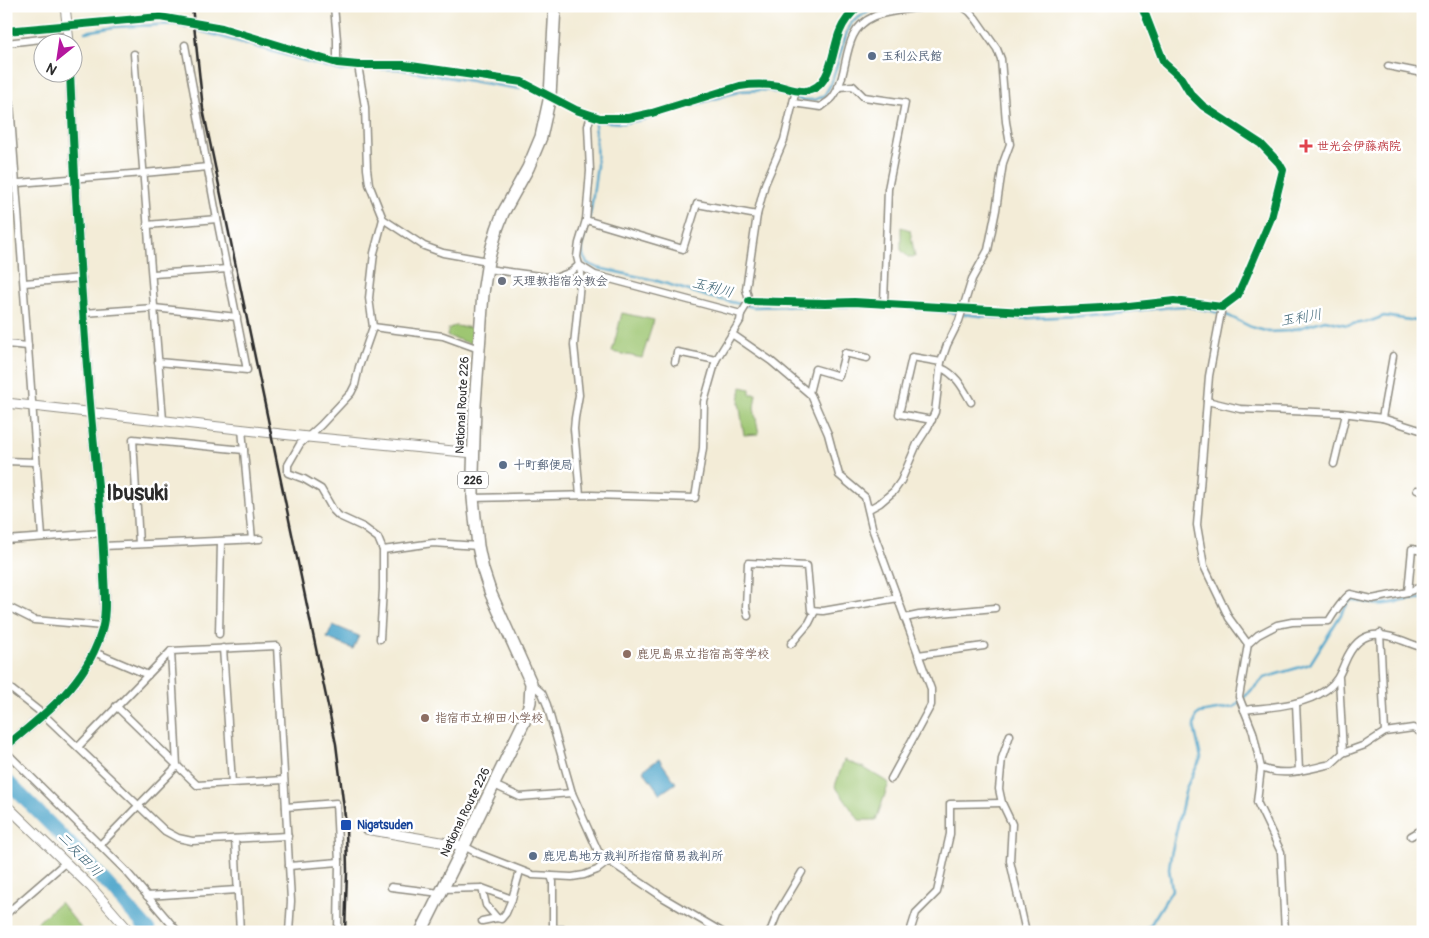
<svg xmlns="http://www.w3.org/2000/svg" width="1429" height="938" font-family="Pangolin,'Klee One',sans-serif">
<rect width="100%" height="100%" fill="#fff"/>
<filter id="ink" filterUnits="userSpaceOnUse"><feTurbulence type="fractalNoise" baseFrequency=".02" numOctaves="2"/><feDisplacementMap in="SourceGraphic" scale="10" xChannelSelector="R" yChannelSelector="G"/><feConvolveMatrix kernelMatrix="1 2 1 2 8 2 1 2 1" color-interpolation-filters="sRGB"/></filter>
<filter id="wash" filterUnits="userSpaceOnUse"><feTurbulence type="fractalNoise" baseFrequency=".0096" numOctaves="4" result="noise"/><feDisplacementMap in="SourceGraphic" scale="20" xChannelSelector="R" yChannelSelector="G"/><feGaussianBlur stdDeviation="1.12" result="paint"/><feColorMatrix in="noise" values="0 0 0 0 0 0 0 0 0 0 0 0 0 0 0 0 0 1.4 0 .05"/><feComposite in="paint" operator="in"/></filter>
<g filter="url(#wash)">
<rect width="100%" height="100%" fill="#f3ecd7"/>
<!-- green -->
<g fill="#9ec672" stroke="#64784e">
<polygon points="901,227 910,230 915,257 908,257 901,250"/>
<polygon points="622,313 654,320 642,358 612,352"/>
<polygon points="455,326 475,328 475,345 447,336 449,328"/>
<polygon points="741,387 750,389 750,394 756,394 754,408 759,434 744,435 739,402"/>
<polygon points="844,760 864,768 889,783 876,820 859,820 835,786"/>
<polygon points="60,902 84,932 27,932"/>
</g>
<!-- water -->
<g fill="#4da5ca" stroke="#3c687a">
<polygon points="333,625 359,636 353,649 327,638"/>
<polygon points="659,759 676,783 660,794 643,770"/>
</g>
<g fill="none" stroke-linecap="round" stroke-linejoin="round">
<!-- stream -->
<g stroke="#4da5ca" stroke-width="2.5">
<polyline points="1147,7 1148,6"/>
<polyline points="197,30 341,71 353,70"/>
<polyline points="85,32 115,27 177,24 186,27"/>
<polyline points="366,69 398,69 520,89"/>
<polyline points="595,121 597,166 591,210 582,244 583,256 587,263 598,268 654,280 709,297 753,307 796,306 891,307"/>
<polyline points="596,121 623,123 647,119 741,91 767,90 803,100 814,100 824,96 831,84 847,32 852,22 876,6"/>
<polyline points="911,308 1006,319 1081,316 1183,306 1212,311 1229,316 1251,327 1269,332 1289,331 1325,320 1347,325 1371,321 1384,316 1423,322"/>
<path d="M1143 932 1151 924 1172 890 1169 868 1171 855 1186 788 1201 758 1194 726 1196 716 1200 713 1234 707 1264 678 1310 664 1350 600C1359 599 1365 603 1374 604 1390 606 1406 598 1423 599"/>
</g>
<!-- river -->
<polyline stroke="#4da5ca" stroke-width="14" points="6,780 83,857 150,932"/>
</g>
</g>
<g filter="url(#ink)">
<g fill="none" stroke-linecap="round" stroke-linejoin="round">
<!-- street casing -->
<g stroke="#8f8c81" stroke-width="9">
<g id="street">
<polyline points="334,6 337,40 337,63"/>
<path d="M6 31 160 17 222 28 337 63 358 65H404L522 82 576 110 600 118H628L652 113 740 86C753 84 765 84 779 86 787 88 797 92 805 91 832 89 832 49 840 31 844 21 851 13 859 6"/>
<polyline points="6,43 68,36"/>
<polyline points="134,54 163,420"/>
<polyline points="358,65 365,107 367,169 369,184 383,219 424,246 443,253 488,261"/>
<polyline points="1388,66 1423,73"/>
<polyline points="838,87 853,86 864,97 905,103 888,189 884,303"/>
<polyline points="10,103 42,537"/>
<path d="M793 103 821 107C824 104 830 101 833 97 851 72 840 31 873 17 889 10 914 9 931 6"/>
<polyline points="6,184 144,173 208,167"/>
<polyline points="586,220 683,249 697,204 757,215"/>
<polyline points="147,225 217,219"/>
<polyline points="579,265 595,275 741,314"/>
<polyline points="487,269 555,278 571,272 579,265"/>
<polyline points="153,274 228,269"/>
<polyline points="24,283 82,278"/>
<polyline points="749,301 825,303 854,302 1025,312 1120,307 1174,301 1222,307 1238,295 1246,277 1271,218 1283,170 1279,163 1261,144 1203,106 1190,93 1181,78 1164,63 1142,6"/>
<polyline points="1222,307 1209,376 1197,525 1204,566 1229,618 1248,644"/>
<polyline points="84,313 154,308 237,317"/>
<polyline points="373,327 443,336 479,349"/>
<polyline points="732,334 771,361 811,395 828,434 839,475 865,497 873,531 931,689 931,705 891,779"/>
<polyline points="6,344 28,346"/>
<polyline points="158,362 247,370 217,219 185,45"/>
<polyline points="675,362 677,352 716,360"/>
<path d="M941 368C956 374 963 388 971 402"/>
<polyline points="809,393 815,369 839,376 845,353 867,358"/>
<polyline points="1207,401 1240,409 1342,413 1382,418 1423,431"/>
<polyline points="1382,418 1393,356"/>
<polyline points="932,420 899,414 912,357 941,362"/>
<polyline points="242,429 252,540"/>
<polyline points="6,461 36,462"/>
<polyline points="1334,464 1346,414"/>
<polyline points="1417,490 1423,491"/>
<polyline points="580,495 574,429 575,418 579,395 574,345 581,273 577,257 579,243 586,220 590,171 588,126 591,115"/>
<polyline points="473,498 591,495 695,498 703,448 704,402 716,360 740,321 741,314 749,301 746,289 757,215 765,184 784,140 796,90"/>
<polyline points="869,509 880,503 894,491 901,481 917,444 928,427 935,412 941,362 947,345 959,321 972,279 988,250 996,210 1003,163 1010,144 1006,122 1001,59 997,49 976,19 970,12 962,6"/>
<polyline points="6,540 102,533"/>
<polyline points="139,544 133,439 244,450"/>
<polyline points="103,546 260,539"/>
<polyline points="383,550 433,543 478,546"/>
<polyline points="1408,592 1412,549 1423,551"/>
<polyline points="6,606 34,620 103,626"/>
<polyline points="748,616 746,607 748,563 807,566 811,610 823,611 898,598"/>
<polyline points="905,618 919,615 995,608"/>
<polyline points="1380,633 1385,732"/>
<polyline points="219,634 221,541"/>
<polyline points="380,639 383,589 383,550 378,538 363,527 339,516 333,510 321,489 304,479 288,473 288,465 300,444 321,425 351,393 355,385 359,367 373,327 369,298 374,253 383,219"/>
<polyline points="791,644 809,623 815,611"/>
<polyline points="223,648 232,783"/>
<polyline points="94,652 148,675"/>
<polyline points="918,655 984,646"/>
<polyline points="1339,678 1343,753"/>
<polyline points="531,683 542,693 547,705 572,793 598,851 609,861 664,898 722,932"/>
<polyline points="6,685 44,715 165,831 178,838 192,841 288,836"/>
<polyline points="1296,703 1299,771"/>
<polyline points="116,706 197,785 284,780"/>
<path d="M1244 710C1271 707 1303 706 1326 690 1337 682 1340 674 1345 662 1363 619 1390 637 1423 648"/>
<polyline points="1010,735 1002,758 999,789 1002,803 1012,824 1010,861 1026,932"/>
<polyline points="78,747 171,651 277,646 291,901 289,932"/>
<polyline points="6,752 126,871 178,932"/>
<path d="M1261 768C1283 777 1304 770 1327 765L1331 764 1343 753 1365 745 1385 732 1413 728 1423 734"/>
<polyline points="494,785 520,797 572,793"/>
<polyline points="286,807 336,803 339,862 338,932"/>
<polyline points="1411,836 1423,829"/>
<polyline points="235,839 240,932"/>
<polyline points="100,845 177,766 171,651"/>
<polyline points="464,846 479,854 533,875 572,877 584,875 597,870 609,861"/>
<polyline points="289,866 339,862"/>
<polyline points="551,876 553,882 553,927 556,929 581,930 583,932"/>
<polyline points="391,887 440,893"/>
<polyline points="482,888 486,905 497,918 501,919 506,913 512,899"/>
<polyline points="442,889 482,888 512,899 520,871"/>
<polyline points="147,896 237,890"/>
<polyline points="6,914 66,862"/>
<polyline points="482,921 497,918"/>
<polyline points="770,932 778,912 802,872"/>
<polyline points="910,932 916,913 937,892 950,834 950,804 1002,803"/>
<path d="M1285 932 1281 852 1257 802 1261 768 1253 732 1239 697 1248 644 1258 635 1277 625 1292 622 1329 621C1333 614 1345 597 1350 594L1372 599 1408 592 1423 586"/>
</g>
</g>
<!-- secondary casing -->
<g stroke="#8f8c81" stroke-width="11">
<g id="secondary">
<polyline points="65,6 69,42"/>
<polyline points="6,403 308,437 474,453"/>
<path d="M6 746C44 715 84 685 100 636 107 617 105 596 104 577 103 523 96 469 91 415 81 301 75 187 70 72"/>
<polyline points="6,805 91,887 130,932"/>
<polyline points="366,829 464,846"/>
</g>
</g>
<!-- highway casing -->
<g stroke="#8f8c81" stroke-width="14">
<polyline id="highway" points="421,932 464,846 524,722 530,702 531,683 491,594 483,570 478,546 473,498 473,473 475,405 483,293 488,261 497,229 503,213 528,168 541,137 550,96 555,6"/>
</g>
<!-- street -->
<use href="#street" stroke="#fff" stroke-width="6"/>
<!-- secondary -->
<use href="#secondary" stroke="#fff" stroke-width="9"/>
<!-- highway -->
<use href="#highway" stroke="#fff" stroke-width="11"/>
<!-- rail -->
<polyline stroke="#2b2b2b" stroke-width="2.5" points="192,6 203,109 336,744 346,825 347,872 345,932"/>
<!-- cycleway casing -->
<g stroke="#fff" stroke-width="11">
<g id="cycleway">
<path d="M6 31 160 17 222 28 337 63 358 65H404L522 82 576 110 600 118H628L652 113 740 86C753 84 765 84 779 86 787 88 797 92 805 91 832 89 832 49 840 31 844 21 851 13 859 6"/>
<polyline points="749,301 825,303 854,302 1025,312 1120,307 1174,301 1222,307 1238,295 1246,277 1271,218 1283,170 1279,163 1261,144 1203,106 1190,93 1181,78 1164,63 1142,6"/>
<path d="M6 746C44 715 84 685 100 636 107 617 105 596 104 577 103 523 96 469 91 415 81 301 75 187 70 72"/>
</g>
</g>
<!-- cycleway -->
<use href="#cycleway" stroke="#00873e" stroke-width="8"/>
</g>
</g>
<!-- markers -->
<g fill="#5c6f8a" stroke="#fff" stroke-width="2">
<circle cx="872" cy="56" r="5"/>
<circle cx="503" cy="465" r="5"/>
<circle cx="533" cy="856" r="5"/>
</g>
<path fill="#e0444e" stroke="#fff" stroke-width="2" d="M1303.5 138.5h5v5h5v5h-5v5h-5v-5h-5v-5h5z"/>
<circle fill="#6b7280" stroke="#fff" stroke-width="2" cx="502" cy="281" r="5"/>
<g fill="#8d6e63" stroke="#fff" stroke-width="2">
<circle cx="627" cy="654" r="5"/>
<circle cx="425" cy="718" r="5"/>
</g>
<rect fill="#1a4fb4" stroke="#fff" stroke-width="2" x="340" y="819" width="12" height="12" rx="2.5"/>
<g text-anchor="middle" stroke-width="5" stroke-linejoin="round" paint-order="stroke">
<!-- shield labels -->
<rect fill="#fff" stroke="#6b6b6b" stroke-width="1" x="458" y="471.5" width="30" height="17" rx="4"/>
<g font-size="11" font-weight="bold" fill="#2b2b2b">
<text x="473" y="484">226</text>
</g>
<!-- service labels -->
<g font-size="12" font-weight="bold" fill="#4e5e75" stroke="#fff" text-anchor="start">
<text x="882" y="60">玉利公民館</text>
<text x="513" y="469">十町郵便局</text>
<text x="543" y="860">鹿児島地方裁判所指宿簡易裁判所</text>
</g>
<!-- health labels -->
<g font-size="12" font-weight="bold" fill="#be3a42" stroke="#fff" text-anchor="start">
<text x="1317" y="150">世光会伊藤病院</text>
</g>
<!-- worship labels -->
<g font-size="12" font-weight="bold" fill="#5b616d" stroke="#fff" text-anchor="start">
<text x="512" y="285">天理教指宿分教会</text>
</g>
<!-- street labels -->
<g font-size="12" fill="#2b2b2b" stroke="#fff">
<text transform="translate(462 405) rotate(-87)" y="4">National Route 226</text>
<text transform="translate(465 812) rotate(-64)" y="4">National Route 226</text>
</g>
<!-- education labels -->
<g font-size="12" font-weight="bold" fill="#785e54" stroke="#fff" text-anchor="start">
<text x="637" y="658">鹿児島県立指宿高等学校</text>
<text x="435" y="722">指宿市立柳田小学校</text>
</g>
<!-- transit labels -->
<g font-size="12" font-weight="bold" fill="#164399" stroke="#fff" text-anchor="start">
<text x="357" y="829">Nigatsuden</text>
</g>
<!-- water labels -->
<g font-size="14" font-style="italic" fill="#3a6273" stroke="#fff">
<text transform="translate(713 287) rotate(15)" y="5">玉利川</text>
<text transform="translate(1301 317) rotate(-10)" y="5">玉利川</text>
<text transform="translate(80 854) rotate(46)" y="5">二反田川</text>
</g>
<!-- town labels -->
<g font-size="22" font-weight="bold" fill="#2b2b2b" stroke="#fff">
<text x="137" y="500">Ibusuki</text>
</g>
</g>
<!-- margin -->
<rect width="1429" height="938" fill="none" stroke="#fff" stroke-width="25"/>
<!-- north arrow -->
<g transform="translate(58 58) rotate(210)"><circle r="24" fill="#ffffff" stroke="#aaaaaa"/>
<path d="M0-4L9 19L0 12L-9 19Z" fill="#b5179e"/>
<text y="-8" font-size="14" font-weight="bold" text-anchor="middle" fill="#2b2b2b">N</text>
</g>
</svg>
